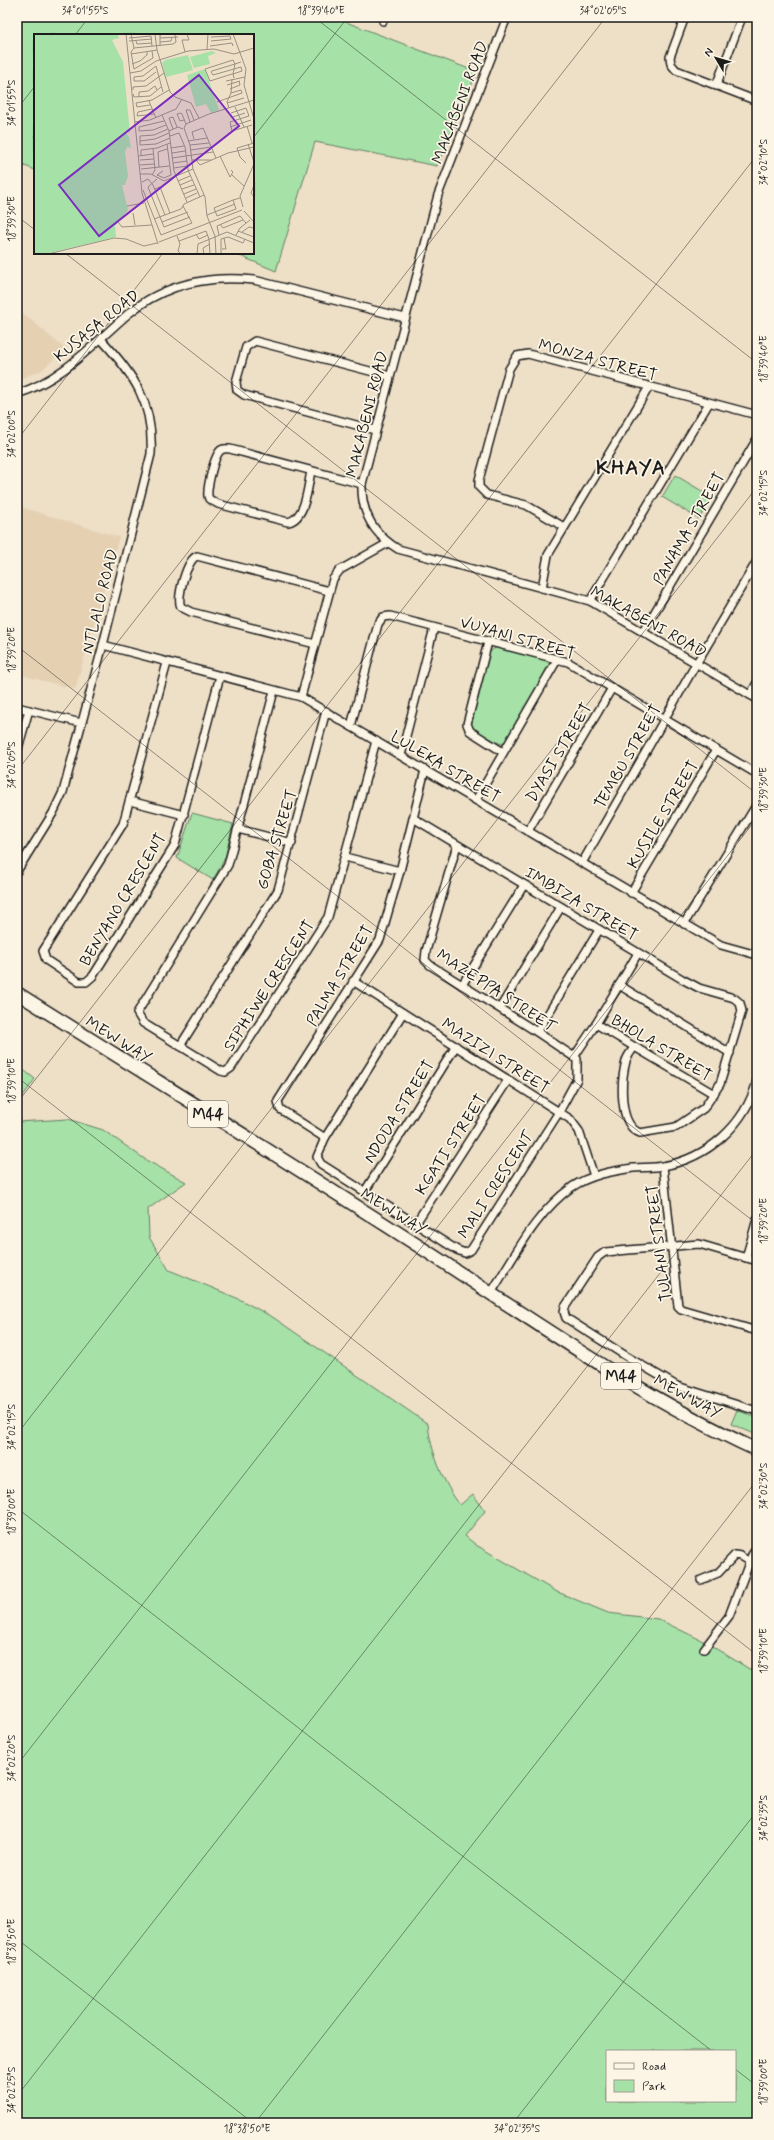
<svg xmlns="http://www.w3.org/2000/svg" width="774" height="2140" font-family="Mynerve,sans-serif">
<rect width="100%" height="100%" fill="#eedfc7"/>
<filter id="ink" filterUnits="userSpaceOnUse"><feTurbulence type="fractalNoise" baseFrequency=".025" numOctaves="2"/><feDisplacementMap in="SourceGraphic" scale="8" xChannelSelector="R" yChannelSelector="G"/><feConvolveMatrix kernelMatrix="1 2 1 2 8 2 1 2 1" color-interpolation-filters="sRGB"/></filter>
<g filter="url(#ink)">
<!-- built -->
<g fill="#e5d0b2">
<polygon points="17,308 65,349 42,370 17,380"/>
<polygon points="17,506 119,537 75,689 17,674"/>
</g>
<!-- green -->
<g fill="#a6e1a7" stroke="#617e62" fill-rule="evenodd">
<polygon points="17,17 333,17 477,72 437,166 315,142 276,271 233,253 253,253 253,35 35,35 35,170 17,163"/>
<polygon points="675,475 712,497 699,519 662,497"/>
<polygon points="497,647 546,660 550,665 506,741 501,744 474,730 470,724 489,652"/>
<polygon points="192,813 233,824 225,858 213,880 177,858"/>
<polygon points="17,1065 35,1079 23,1096 17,1096"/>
<path d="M68 1119 103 1130 146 1160 186 1182 148 1209 149 1237 169 1270 239 1299 274 1318 428 1424C430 1449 444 1485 460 1505L473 1494 485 1511 465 1536 476 1545 555 1591 608 1613 658 1619 705 1642 751 1670 757 1677V2123H17V1122ZM607 2051H735V2101H607Z"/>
<polygon points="737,1410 757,1418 757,1435 731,1424"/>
</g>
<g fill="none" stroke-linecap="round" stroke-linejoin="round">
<!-- street casing -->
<g stroke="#1c1c1c" stroke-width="10">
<g id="street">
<path d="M507 17 438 195 362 484C361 513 373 534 398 549L590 601 757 699"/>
<polyline points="685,17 670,57 671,64 676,70 757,101"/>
<polyline points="383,21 384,17"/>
<polyline points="716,86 742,17"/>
<path d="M17 394C62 380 93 344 128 314 164 284 209 275 254 280L405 318"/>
<polyline points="375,430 244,395 237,390 236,382 246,347 255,341 389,376"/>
<path d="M311 471C308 485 306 519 288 522L218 504 209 499 208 496C207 488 214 455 221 450 224 448 227 449 230 449L362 484"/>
<polyline points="564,527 526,505 487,495 479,487 479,480 509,369 517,356 528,354 757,415"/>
<polyline points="542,588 548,555 649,387"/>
<polyline points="590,601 709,403"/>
<polyline points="643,632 757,439"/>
<polyline points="488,642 467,724 470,731 503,752"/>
<path d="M315 644 191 612 181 607C176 598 187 559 197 556L329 591"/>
<polyline points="103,645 301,697 721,945 757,955"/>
<polyline points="167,663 123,824 43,951 46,960 79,982 86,982 93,976 175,845 220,676"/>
<polyline points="274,691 228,865 137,1013 143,1023 221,1071 225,1072 231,1068 328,917 376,741"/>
<polyline points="750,695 757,683"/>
<polyline points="301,697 333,579 340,570 388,543"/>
<polyline points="17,707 81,723"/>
<polyline points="351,726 378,624 383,617 390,616 568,662 757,774"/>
<polyline points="17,752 29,710"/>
<polyline points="401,755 434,628"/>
<polyline points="476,800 557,660"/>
<polyline points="130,801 184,815"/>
<path d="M413 818 682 979 699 988 734 998 740 1003 742 1011 720 1084 704 1108 676 1127 640 1133C618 1125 621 1080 626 1061 627 1056 632 1051 634 1047"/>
<polyline points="238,829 292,843"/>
<polyline points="528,831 612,688"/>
<polyline points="345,857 400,871"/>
<polyline points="582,863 696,664 757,561"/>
<path d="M17 871 53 813 63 792 103 645 151 454C154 403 134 375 101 339"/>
<polyline points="631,893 716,750"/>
<polyline points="684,924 757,804"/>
<polyline points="353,981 570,1119 579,1131 594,1176"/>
<polyline points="462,985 524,885"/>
<polyline points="619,985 730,1053"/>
<polyline points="500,1008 561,907"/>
<polyline points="403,1013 325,1138 317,1157 321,1164 457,1250 465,1253 471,1250 559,1112 577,1079 577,1059 537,1032 430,965 425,960 426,951 457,845"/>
<polyline points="596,1024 714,1094"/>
<polyline points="537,1032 599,930"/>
<polyline points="180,1046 278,890 326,711"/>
<polyline points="574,1057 596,1024 638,953"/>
<polyline points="325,1138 280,1109 278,1101 380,940 400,871 425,770"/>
<polyline points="663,1166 678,1306 681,1309 757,1331"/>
<polyline points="365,1191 456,1046"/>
<polyline points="416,1223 508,1080"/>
<polyline points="746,1258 757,1219"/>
<polyline points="757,1261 699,1244 605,1252 598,1257 565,1307 564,1312 566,1318 626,1356 677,1386 757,1411"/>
<path d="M491 1293C515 1256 535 1213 572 1187 590 1175 612 1171 633 1168 643 1167 653 1168 663 1166 708 1158 745 1125 757 1081"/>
<polyline points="701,1580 718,1573 735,1555 740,1556 750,1562"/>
<polyline points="704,1649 729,1616 752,1555 757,1548"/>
</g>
</g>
<!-- primary casing -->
<g stroke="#1c1c1c" stroke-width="15">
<path id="primary" d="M17 993C150 1077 284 1159 417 1245 527 1316 637 1395 757 1450"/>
</g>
<!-- street -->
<use href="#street" stroke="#fcf5e5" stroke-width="7"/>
<!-- primary -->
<use href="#primary" stroke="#fcf5e5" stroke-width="12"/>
</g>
</g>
<!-- ticks -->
<path fill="none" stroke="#1c1c1c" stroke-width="1" stroke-opacity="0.45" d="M314 17 757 363M75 35 89 17M17 109 35 86M253 138 348 17M17 216 35 230M65 253 757 794M17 440 163 253M17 646 757 1224M17 771 606 17M17 1077 757 1655M17 1103 757 155M17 1434 757 487M17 1508 712 2051M17 1765 757 818M17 1939 253 2123M735 2069 757 2086M17 2096 757 1149M255 2123 757 1480M513 2123 757 1811"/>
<g text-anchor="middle" stroke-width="3.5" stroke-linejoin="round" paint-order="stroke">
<!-- shield labels -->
<g fill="#fcf5e5" stroke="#5f5d58" stroke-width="1">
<rect x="188" y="1101" width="40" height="26" rx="3"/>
<rect x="601" y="1363" width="40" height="26" rx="3"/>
</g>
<g font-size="15" font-weight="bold" fill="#1c1c1c">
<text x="208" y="1119">M44</text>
<text x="621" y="1381">M44</text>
</g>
<!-- street labels -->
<g font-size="16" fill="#1c1c1c" stroke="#fcf5e5">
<text transform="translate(459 102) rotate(-69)" y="6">MAKABENI ROAD</text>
<text transform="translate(96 325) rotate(-39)" y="6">KUSASA ROAD</text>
<text transform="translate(598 359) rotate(15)" y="6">MONZA STREET</text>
<text transform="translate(366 414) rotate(-76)" y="6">MAKABENI ROAD</text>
<text transform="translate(688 528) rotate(-60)" y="6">PANAMA STREET</text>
<text transform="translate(99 601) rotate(-76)" y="6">NTLALO ROAD</text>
<text transform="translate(649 621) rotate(29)" y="6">MAKABENI ROAD</text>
<text transform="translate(518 637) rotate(16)" y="6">VUYANI STREET</text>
<text transform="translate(558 752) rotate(-59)" y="6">DYASI STREET</text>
<text transform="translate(627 756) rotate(-60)" y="6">TEMBU STREET</text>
<text transform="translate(446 766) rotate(31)" y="6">LULEKA STREET</text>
<text transform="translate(662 814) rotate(-59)" y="6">KUSILE STREET</text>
<text transform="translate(276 839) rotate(-73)" y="6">GOBA STREET</text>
<text transform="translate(122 899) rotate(-59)" y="6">BENYANO CRESCENT</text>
<text transform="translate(582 903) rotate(31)" y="6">IMBIZA STREET</text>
<text transform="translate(339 975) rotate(-59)" y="6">PALMA STREET</text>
<text transform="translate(268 985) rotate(-57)" y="6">SIPHIWE CRESCENT</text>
<text transform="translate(497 990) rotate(33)" y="6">MAZEPPA STREET</text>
<text transform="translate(119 1039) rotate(32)" y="6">MEW WAY</text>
<text transform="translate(662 1047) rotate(31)" y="6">BHOLA STREET</text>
<text transform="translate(496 1055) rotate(33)" y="6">MAZIZI STREET</text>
<text transform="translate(398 1111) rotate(-58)" y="6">NDODA STREET</text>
<text transform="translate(450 1144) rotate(-57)" y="6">KGATI STREET</text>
<text transform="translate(495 1184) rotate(-57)" y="6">MALI CRESCENT</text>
<text transform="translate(394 1211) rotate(32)" y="6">MEW WAY</text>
<text transform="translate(658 1243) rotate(-97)" y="6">TULANI STREET</text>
<text transform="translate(688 1396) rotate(29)" y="6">MEW WAY</text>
</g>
<!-- district labels -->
<g font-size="20" font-weight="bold" letter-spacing="1" fill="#1c1c1c" stroke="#fcf5e5">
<text x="631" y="474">KHAYA</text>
</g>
</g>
<!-- overview -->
<g transform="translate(34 34)">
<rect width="220" height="220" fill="#eedfc7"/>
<path d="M0 0H84L85 4 78 6 89 28 96 99 90 96 95 103 97 114 93 113 91 118 94 142 91 151H88L94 176 81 192 82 203 11 220H0ZM178 17 182 19 174 22 176 30 160 34 156 23ZM154 21 159 36 132 43 128 29 131 26ZM171 35 185 76 177 79 172 70 162 73 153 41Z" fill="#a6e1a7"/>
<path fill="none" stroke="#9a9183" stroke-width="1" d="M92 0 108 159 124 210M97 0 100 14M121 0 123 16 136 58 141 63 157 69 165 84M199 0 212 35 210 51 220 85M95 4 117 2 118 12M126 4 144 3M95 7 118 5M102 7 103 10 118 9M177 7 197 5 196 2 177 3M126 8 137 7 138 3M126 12V1L130 0M176 12 198 9 199 12M100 14 97 18 100 35 119 24 118 17M100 14 139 10 142 8 141 0M173 15 174 0M151 18 148 6H155L153 0M97 20 123 16M98 30 106 27 113 21V18M122 38 110 47H100V43L109 42 122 32 129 58M96 39 107 37 122 27 154 17 180 15 200 20 220 14M200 44 199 40 201 30 199 26 171 35 176 47 198 40H199L208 37 207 33 179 41 177 38 178 37 201 30 207 28M192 47 211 43M193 51 206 47M196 55 206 51 205 47M99 56V53L112 52 130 39M99 60 100 63 116 62 127 53M105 63V58L114 57 121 52 123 56M115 67 122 84M183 68 208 59 207 56 197 59M193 69 210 64M116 71 103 73 102 69 118 66 135 56M201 73 210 93M195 74 193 68 197 59 198 45M118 75 104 78 103 82 120 80M197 79 212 74 215 82 196 88 198 97 218 91M128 81 135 97 140 137 153 168M199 83 211 79M150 86 146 87 143 80 147 79 148 80 152 90M130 87 105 93V97L119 96 132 91M100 88 116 86 142 75 148 65M156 88 152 76H156L160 86M213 92 218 109M196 93 217 86M134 95 120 101 106 102V111L122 110 136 104M139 95 135 84 139 83 143 93M135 97 144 93 149 95M136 102 145 99 151 113 154 136 166 163M160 105 158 98 169 94 182 124M106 107 121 105 135 99M154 107 173 104M214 110 220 128M156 111 175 109M137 114 150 112M157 116 177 113M138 119 151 117M107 121V116L123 114 136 109M105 122 119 120M186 122 196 143 199 138 197 136M138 124 179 118M106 126 120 125M158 126H177M162 126 166 131 194 119 220 113M139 129 153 127M212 129 206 123 203 114 220 109M106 131 120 130M125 133 124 118 133 115M140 134 153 132M107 135 135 132M129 137 123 141 130 144M106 140H117L130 147 159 135M118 141 121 136 119 115M198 141 210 152M130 144 137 141 133 110M123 145 114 153 130 193 156 183M144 147 156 142M108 148 114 145 119 151 131 181M146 151 158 146M220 151 217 159 220 163M121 155 126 153 136 179M148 155 160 151M109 156 127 201 158 189 149 172M150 160 162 155M152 164 163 159M199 166 180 174 183 182 202 175 199 166 206 164M93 172 110 169M209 173 206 162 220 130M210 177 220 188M99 179 101 191M173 181 201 170M120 185 147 175 150 170 170 161M84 188 88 193 118 191M128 188 154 178M186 190 189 194 209 186M204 197 220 203M208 198 215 193 220 194M162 200 165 205 174 201M185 201 183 192 206 182 212 189M202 201 206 194 216 186M143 202 146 210 144 217 147 220M145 207 172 197 175 205 176 220M125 208 208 176M188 215H192L190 204M187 219V205L194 203 209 209 211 205M14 220 80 204 92 205 110 212 123 209M163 220 164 210 193 198 220 209M170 220 169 214 176 210M182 220 181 202 173 182 171 163 159 135 156 111 150 94 152 90 175 80 220 66"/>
<path fill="#7b2cbf" fill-opacity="0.15" stroke="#7b2cbf" stroke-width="2" d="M165 41 205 92 65 202 25 151Z"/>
<rect width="220" height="220" fill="none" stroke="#1c1c1c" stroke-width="2"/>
</g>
<!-- margin -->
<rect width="774" height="2140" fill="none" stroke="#fcf5e5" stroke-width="44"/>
<!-- legend -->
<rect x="606" y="2050" width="130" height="52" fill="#fcf5e5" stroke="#a29e95"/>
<rect x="614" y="2063" width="20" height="6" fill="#fcf5e5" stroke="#a29e95"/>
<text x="642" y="2070" font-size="12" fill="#1c1c1c">Road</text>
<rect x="614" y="2080" width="20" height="12" fill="#a6e1a7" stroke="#a29e95"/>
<text x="642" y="2090" font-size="12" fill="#1c1c1c">Park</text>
<!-- north arrow -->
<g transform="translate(716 58) rotate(308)" stroke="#fcf5e5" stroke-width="3" paint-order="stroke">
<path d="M0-3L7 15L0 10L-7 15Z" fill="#1c1c1c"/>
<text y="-6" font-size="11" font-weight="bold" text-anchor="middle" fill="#1c1c1c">N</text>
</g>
<rect x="22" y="22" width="730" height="2096" fill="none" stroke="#1c1c1c" stroke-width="1.5"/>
<g font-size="10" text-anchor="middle" fill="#1c1c1c">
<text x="85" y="14">34°01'55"S</text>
<text x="321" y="14">18°39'40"E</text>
<text x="603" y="14">34°02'05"S</text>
<text transform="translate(11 103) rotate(-90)" y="4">34°01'55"S</text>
<text transform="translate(763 162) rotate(-90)" y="4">34°02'10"S</text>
<text transform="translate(11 219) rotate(-90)" y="4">18°39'30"E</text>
<text transform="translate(763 359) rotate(-90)" y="4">18°39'40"E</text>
<text transform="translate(11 434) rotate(-90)" y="4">34°02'00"S</text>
<text transform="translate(763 493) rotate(-90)" y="4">34°02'15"S</text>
<text transform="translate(11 650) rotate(-90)" y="4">18°39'20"E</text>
<text transform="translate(11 765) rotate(-90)" y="4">34°02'05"S</text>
<text transform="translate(763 790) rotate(-90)" y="4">18°39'30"E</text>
<text transform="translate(11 1081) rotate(-90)" y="4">18°39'10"E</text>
<text transform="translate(763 1221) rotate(-90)" y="4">18°39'20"E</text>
<text transform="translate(11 1427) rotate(-90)" y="4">34°02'15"S</text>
<text transform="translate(763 1486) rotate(-90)" y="4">34°02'30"S</text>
<text transform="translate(11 1512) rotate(-90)" y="4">18°39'00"E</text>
<text transform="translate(763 1651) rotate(-90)" y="4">18°39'10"E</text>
<text transform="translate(11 1758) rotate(-90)" y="4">34°02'20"S</text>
<text transform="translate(763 1818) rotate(-90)" y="4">34°02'35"S</text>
<text transform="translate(11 1942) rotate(-90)" y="4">18°38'50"E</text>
<text transform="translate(763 2082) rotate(-90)" y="4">18°39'00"E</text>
<text transform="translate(11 2090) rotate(-90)" y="4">34°02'25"S</text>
<text x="247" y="2132">18°38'50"E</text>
<text x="517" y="2132">34°02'35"S</text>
</g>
</svg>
